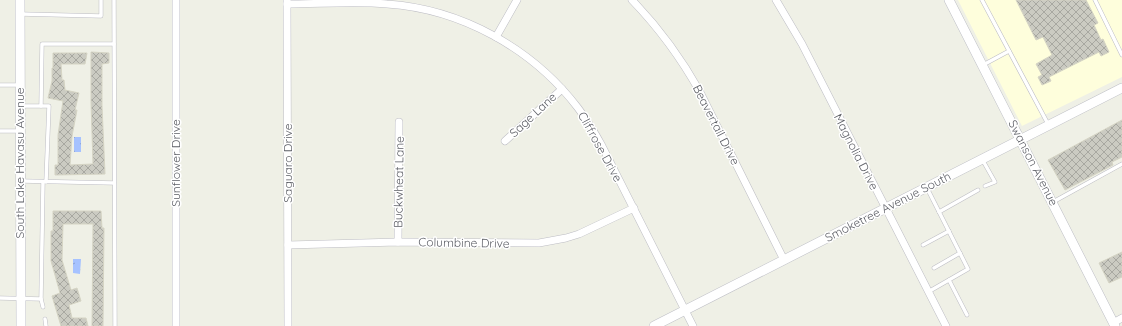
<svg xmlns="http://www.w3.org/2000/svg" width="1122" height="326" font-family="Quicksand,sans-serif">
<defs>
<pattern id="water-ripples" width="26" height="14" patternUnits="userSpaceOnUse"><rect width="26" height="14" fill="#a6c2ff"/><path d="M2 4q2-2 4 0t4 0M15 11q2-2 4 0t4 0" fill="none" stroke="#8aa1d2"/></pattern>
<pattern id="building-cross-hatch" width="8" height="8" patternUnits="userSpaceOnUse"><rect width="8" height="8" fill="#cbcbc2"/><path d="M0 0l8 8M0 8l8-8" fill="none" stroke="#a8a8a1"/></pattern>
</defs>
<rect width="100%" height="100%" fill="#eff0e6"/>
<!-- commercial -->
<polygon fill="#fefedc" points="958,0 1122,0 1122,77 1022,126"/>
<!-- water -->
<g fill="url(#water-ripples)">
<rect x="74" y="137" width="7" height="15"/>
<polygon points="73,259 81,259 80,274 73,273"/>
</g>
<!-- building -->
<g fill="url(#building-cross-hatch)" stroke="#d5d4c4">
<polygon points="1016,0 1086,0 1098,23 1094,25 1101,40 1103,39 1109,52 1101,56 1099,52 1049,77 1051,81 1042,85 1038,77 1042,75 1036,64 1052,55 1043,37 1036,40"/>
<polygon points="91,52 109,53 109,63 102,64 102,106 105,174 55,175 55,165 58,165 58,135 63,101 48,98 52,81 52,68 53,68 53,53 87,53 85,64 61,64 62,80 64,80 65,90 79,93 75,110 77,110 72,136 70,165 93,164 91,102"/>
<polygon points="1122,120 1122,157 1112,162 1113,165 1065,190 1048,160"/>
<polygon points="53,211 101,211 102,228 104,228 103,326 92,326 93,224 63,224 62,260 71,290 77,288 81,301 69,305 72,318 86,318 88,326 61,326 52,296 60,293 51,261 51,231 53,231"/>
<polygon points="1122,252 1122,277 1109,283 1099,263"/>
</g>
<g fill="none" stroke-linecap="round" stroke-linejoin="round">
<!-- lane casing -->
<g stroke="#bdbdc4" stroke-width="4.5">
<g id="lane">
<polyline points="114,0 115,326"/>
<polyline points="982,0 1048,124"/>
<polyline points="1095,0 1122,55"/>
<polyline points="21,14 101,16 101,0"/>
<polyline points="983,65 1009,51"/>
<polyline points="0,85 20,85"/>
<polyline points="21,106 49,106 46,182"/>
<polyline points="41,106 42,44 114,44"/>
<polyline points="0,131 19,131"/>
<polyline points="982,159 995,182 985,186"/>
<polyline points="22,181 114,183"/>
<polyline points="927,188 968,269 928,292"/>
<polyline points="1053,202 1122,164"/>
<polyline points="939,212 978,190"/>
<polyline points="923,245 949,231"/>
<polyline points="934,268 960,253"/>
<polyline points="949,280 967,315"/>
<polyline points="0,298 41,299 43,182"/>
<polyline points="41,299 43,307"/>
<polyline points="45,319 46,326"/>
</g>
</g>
<!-- street casing -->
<g stroke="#bdbdc4" stroke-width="8">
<g id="street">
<polyline points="176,0 176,326"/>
<polyline points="287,0 288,326"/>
<path d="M632 0C659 28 681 58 700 92L784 260"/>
<polyline points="776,0 802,44 946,326"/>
<path d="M287 4C320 4 355 1 387 4 462 9 533 49 578 108 587 120 595 133 602 146L693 326"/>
<polyline points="496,37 517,0"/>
<polyline points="505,141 562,89"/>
<polyline points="398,242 399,122"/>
<polyline points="288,245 398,242 539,243 566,238 579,234 634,208"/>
<polyline points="1113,323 1122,318"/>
</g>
</g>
<!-- secondary casing -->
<g stroke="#bebfc6" stroke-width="10">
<g id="secondary">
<polyline points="20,0 21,326"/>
<polyline points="949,0 1115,326"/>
<polyline points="654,326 1122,88"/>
</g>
</g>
<!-- lane -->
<use href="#lane" stroke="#fff" stroke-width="3.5"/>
<!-- street -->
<use href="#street" stroke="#fff" stroke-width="7"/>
<!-- secondary -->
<use href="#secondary" stroke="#fff" stroke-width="9"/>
</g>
<g text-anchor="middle" stroke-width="3" stroke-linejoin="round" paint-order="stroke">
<!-- street labels -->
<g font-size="12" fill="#5d5f66" stroke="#fff">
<text transform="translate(533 115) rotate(-43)" y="4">Sage Lane</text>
<text transform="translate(716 125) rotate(63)" y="4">Beavertail Drive</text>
<text transform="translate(600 147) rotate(61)" y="4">Cliffrose Drive</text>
<text transform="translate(856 152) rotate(63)" y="4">Magnolia Drive</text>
<text transform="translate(20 163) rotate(-90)" y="4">South Lake Havasu Avenue</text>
<text transform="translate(176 163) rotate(-90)" y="4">Sunflower Drive</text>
<text transform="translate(288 163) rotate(-90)" y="4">Saguaro Drive</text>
<text transform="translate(1033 163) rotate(63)" y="4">Swanson Avenue</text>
<text transform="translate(399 182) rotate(-89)" y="4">Buckwheat Lane</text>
<text transform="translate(888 207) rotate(-27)" y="4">Smoketree Avenue South</text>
<text transform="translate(464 243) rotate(1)" y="4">Columbine Drive</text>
</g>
</g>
</svg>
